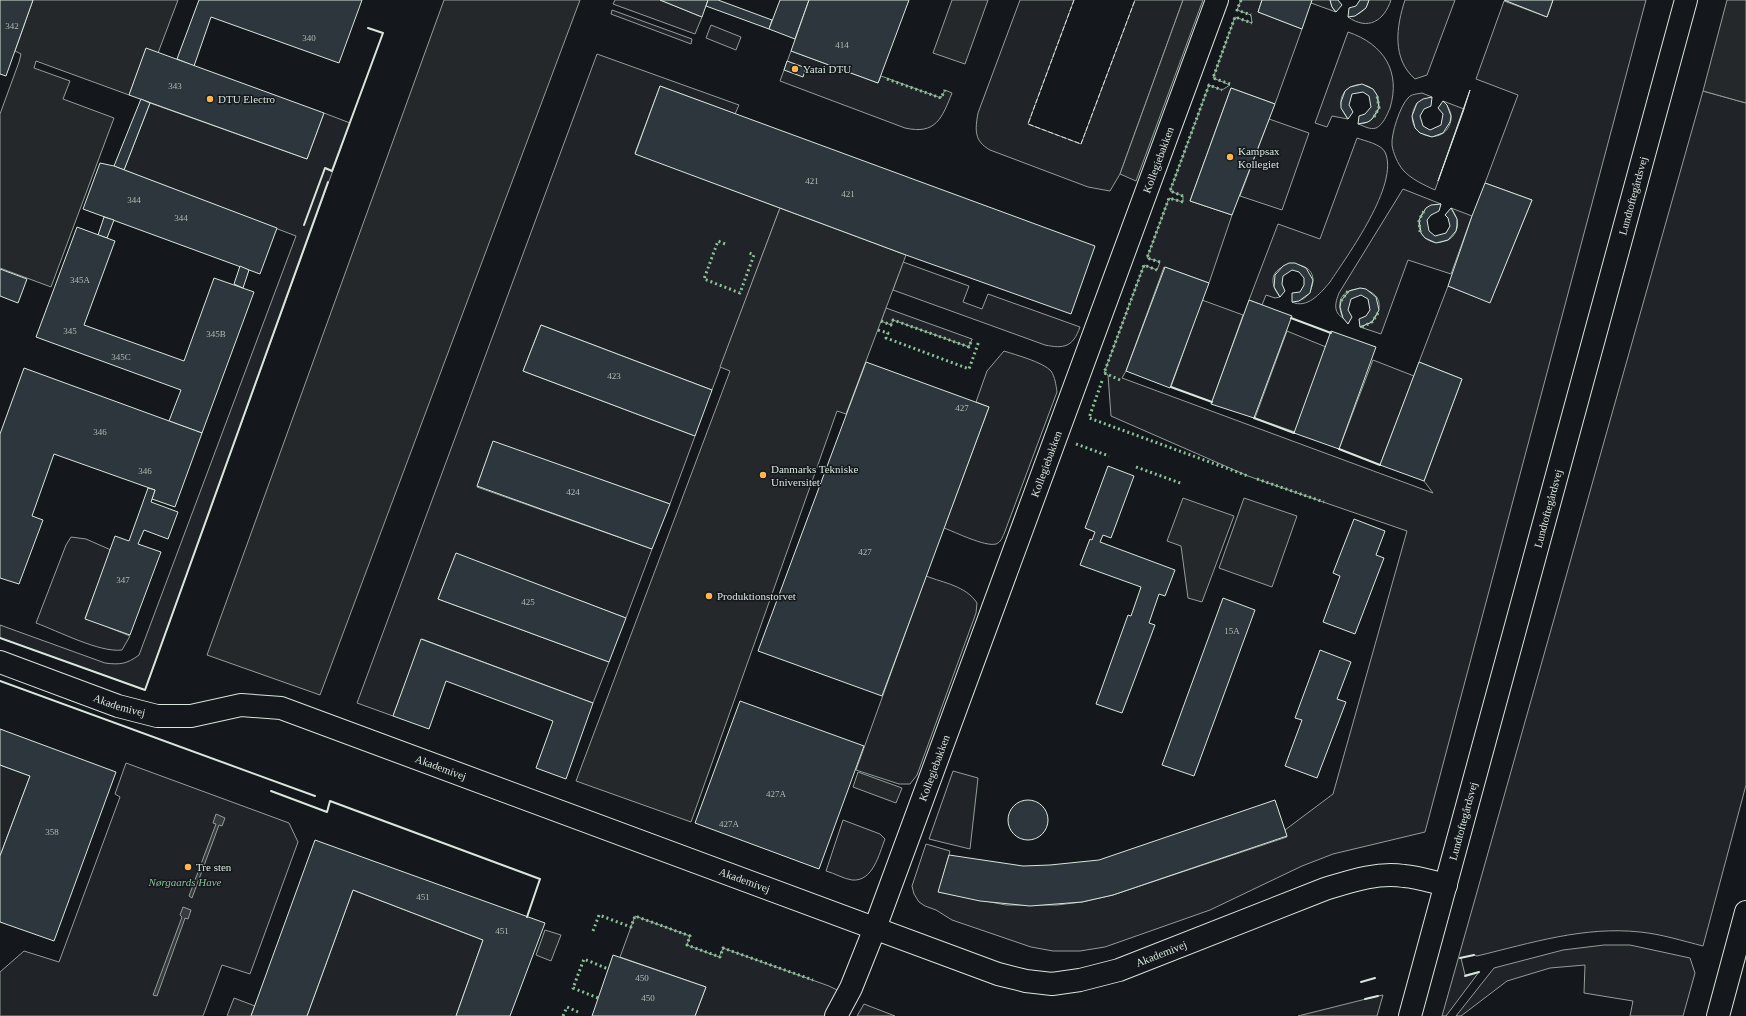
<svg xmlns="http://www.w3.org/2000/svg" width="1746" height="1016" font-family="'Times New Roman',serif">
<rect width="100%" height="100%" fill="#14181c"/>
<!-- green -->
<g fill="#202428" stroke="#939e99">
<polygon points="615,0 660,0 702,17 695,34 613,4"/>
<path d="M1020 0H1074L1028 124 1081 144 1135 0H1183L1120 174 1110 191 1088 187 990 150C974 141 975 130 978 113Z"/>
<polygon points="1241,0 1262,0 1258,12 1302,29 1275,104 1231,88 1190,201 1232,215 1209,283 1164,267 1126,371 1122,378 1433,493 1424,481 1462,379 1419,362 1448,286 1490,302 1532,200 1485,183 1518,95 1476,79 1504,1 1547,17 1553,0 1646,0 1425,832 1333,854 1302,866 1210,910 1105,947 1080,951 1053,951 1031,947 952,920 936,910 925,906 919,902 914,894 912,886 926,844 950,851 939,892 1006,905 1057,905 1082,902 1113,895 1287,837 1285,830 1333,794 1407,531 1248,476 1111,416 1108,375 1104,373 1144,265 1157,270 1160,262 1147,258 1169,198 1183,202 1183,196 1170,191 1209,85 1222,90 1230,85 1213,78 1235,17 1252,23 1251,15 1237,10"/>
<polygon points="1312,0 1330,0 1332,7 1336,12 1311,3"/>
<path d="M1369 0H1391C1384 21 1368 31 1348 17 1359 15 1366 11 1369 0Z"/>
<path d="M1405 0H1455L1427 75 1415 79C1392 59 1396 27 1405 0Z"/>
<polygon points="612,10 692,39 691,44 611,14"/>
<polygon points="711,25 741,37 736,50 706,38"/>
<path d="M1348 32C1384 44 1401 72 1390 108 1387 115 1383 125 1376 128 1370 130 1364 126 1358 124 1369 124 1375 118 1379 108 1380 67 1321 86 1348 119L1332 116 1327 127 1315 123Z"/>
<path d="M791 51 878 83 881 76 941 98 945 90 952 93C942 118 936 135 905 128L780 81Z"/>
<polygon points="597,54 739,105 735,114 660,86 635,153 780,208 712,390 541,325 523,371 695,436 670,504 493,442 477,487 652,549 626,618 456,554 438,599 609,662 593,703 422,639 393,716 357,703"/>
<path d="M1703 91 1746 103V785L1703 946C1683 941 1661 934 1640 932 1584 926 1531 943 1477 956L1474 955 1461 958 1465 975 1479 972 1446 1016H1442Z"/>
<path d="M1422 93 1432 97 1417 103C1397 134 1445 151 1451 120 1452 112 1448 106 1443 101L1464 109 1435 190C1424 185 1411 179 1403 170 1398 164 1393 153 1392 145 1391 134 1400 106 1408 98 1411 94 1417 94 1422 93Z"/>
<path d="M150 103 307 159 324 113 350 123 145 690 0 638V625L105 663C120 665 127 664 139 655L296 236 124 170Z"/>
<polygon points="1269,119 1309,133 1282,210 1240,196"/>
<path d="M1357 138C1365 141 1381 144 1385 152 1400 184 1347 256 1330 282 1320 294 1307 309 1292 302 1301 301 1308 298 1311 289 1326 252 1250 259 1280 297L1275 298 1266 295 1262 305 1249 300 1278 224 1320 239Z"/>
<path d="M1403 189 1441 204C1405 208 1418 251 1445 241 1450 240 1454 236 1456 231 1460 223 1456 215 1451 208L1472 216 1451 274 1408 260 1381 334 1360 327 1372 322C1403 283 1323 275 1343 318 1333 312 1335 303 1339 293Z"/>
<path d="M903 262 969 286 963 302 982 309 988 294 1080 327C1073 347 1064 349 1045 345L893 290Z"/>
<polygon points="1202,300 1243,315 1212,402 1171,387"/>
<polygon points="886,308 972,339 969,347 893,320 891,325 881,321"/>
<polygon points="1287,331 1326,347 1295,432 1255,418"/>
<path d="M1004 351C1016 355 1043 362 1051 371 1055 377 1056 385 1057 392L1004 534C1002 538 1001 542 996 544 985 547 955 532 944 528L989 407 976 402 987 371Z"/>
<polygon points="1373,360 1414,376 1380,465 1339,449"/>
<path d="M71 537 86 539 111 550 85 618 130 636 122 650C100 653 58 631 36 623L66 545Z"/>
<path d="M926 576C944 583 966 586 977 603L976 613 917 775 910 784H899L856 770Z"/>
<polygon points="126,763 289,823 298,842 250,974 222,965 203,1016 0,1016 0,972 24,951 59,962 120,797 115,794"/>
<polygon points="0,765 30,776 0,856"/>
<polygon points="953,771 978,778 970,849 929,839"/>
<path d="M843 820 880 834 885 839C879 854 873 882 852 880 844 879 834 873 826 871Z"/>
<polygon points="353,890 483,940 456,1016 307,1016"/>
<polygon points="635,916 690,936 687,945 719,957 723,948 829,986 839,991 825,1016 695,1016 706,987 620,957"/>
<polygon points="1604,945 1630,945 1690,958 1695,973 1683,1016 1630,1016 1633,1001 1584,993 1585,965 1550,968 1507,981 1461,1016 1456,1016 1494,968 1563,950"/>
<polygon points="1383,995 1377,1016 1298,1016 1378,996"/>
<polygon points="864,1004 895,1016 857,1016"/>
</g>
<!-- parking -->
<g fill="#24282b" stroke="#939e99">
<polygon points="33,0 178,0 158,53 146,49 129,95 36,61 34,68 70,81 63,99 114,118 51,287 0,268 0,114 19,62 21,54 15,51"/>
<polygon points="444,0 580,0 320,695 207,655"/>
<polygon points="952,0 988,0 965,64 933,53"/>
<polygon points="1183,0 1203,0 1136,181 1120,174"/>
<polygon points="1727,0 1746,0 1746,103 1703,91"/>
<polygon points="780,208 906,255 846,414 837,411 691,822 576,781 730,371 720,367"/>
<polygon points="1183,498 1234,516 1202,602 1188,598 1181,546 1167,541"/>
<polygon points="1244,498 1297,516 1272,587 1219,568"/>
<polygon points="858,772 902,788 896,803 853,787"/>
<polygon points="545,930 561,935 551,961 536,955"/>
<polygon points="234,998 255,1006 251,1016 227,1016"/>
</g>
<!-- water -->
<g fill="#363b3e" stroke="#939e99">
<polygon points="216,814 225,818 222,826 219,825 192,898 189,896 216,824 213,823"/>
<polygon points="183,907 191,910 188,919 185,918 184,921 157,996 153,995 182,917 180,915"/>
</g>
<!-- building -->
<g fill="#2c363c" stroke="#d8e6dc">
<polygon points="0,0 33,0 6,76 0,74"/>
<polygon points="199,0 362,0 339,63 211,17 194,66 177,59"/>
<polygon points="660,0 708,0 702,17"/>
<polygon points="708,0 718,0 772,20 769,29 706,6"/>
<polygon points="780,0 809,0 795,39 769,29"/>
<polygon points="809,0 909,0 878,83 791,51"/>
<polygon points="1262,0 1312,0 1302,29 1258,12"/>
<polygon points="1330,0 1338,0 1342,5 1336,12 1332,7"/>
<polygon points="1360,0 1369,0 1366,8 1355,16 1348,17 1349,8 1356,6"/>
<polygon points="1504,0 1553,0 1547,17"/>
<polygon points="146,48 324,113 307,159 129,95"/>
<polygon points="787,61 806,68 803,77 784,70"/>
<polygon points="1362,84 1373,89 1377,95 1379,108 1372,119 1368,122 1358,124 1359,116 1365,114 1371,107 1369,96 1363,92 1352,94 1349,105 1353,112 1348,119 1341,108 1341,102 1345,91 1350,87"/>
<polygon points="660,86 1095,246 1071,314 906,255 635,154"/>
<polygon points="1231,88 1275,104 1232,215 1190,201"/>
<polygon points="1470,90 1464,109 1438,181"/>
<polygon points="1432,97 1431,106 1424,109 1420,116 1423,126 1430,130 1441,125 1443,114 1438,108 1443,101 1447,105 1451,116 1450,122 1443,133 1432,137 1420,133 1415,128 1412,116 1417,103 1423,99"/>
<polygon points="141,99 150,103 124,170 114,166"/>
<polygon points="100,163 114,166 277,228 260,274 83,209"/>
<polygon points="1485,183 1532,200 1490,303 1448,286 1472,216"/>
<polygon points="1441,204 1439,211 1431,215 1427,220 1429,231 1435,236 1446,233 1450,226 1448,218 1445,215 1451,208 1457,219 1457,225 1456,231 1448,240 1436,243 1425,238 1421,233 1419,220 1426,208 1431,205"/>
<polygon points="104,217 114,220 107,238 98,235"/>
<polygon points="77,227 115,241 84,325 184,361 214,278 254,292 202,433 169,421 181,390 36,337"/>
<polygon points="1289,263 1295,263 1306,268 1313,280 1310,293 1299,301 1292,302 1292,293 1300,292 1304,285 1304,278 1299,272 1292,270 1283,276 1282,284 1285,291 1280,297 1274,287 1275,275 1283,266"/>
<polygon points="240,266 249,270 243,288 234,284"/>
<polygon points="1165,267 1209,283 1170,388 1126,371"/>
<polygon points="0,269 27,279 18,303 0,296"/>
<polygon points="1360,288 1366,289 1376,297 1379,310 1372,322 1360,327 1359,319 1366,316 1370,310 1368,299 1361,295 1351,299 1348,310 1352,317 1348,324 1343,318 1340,307 1341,301 1349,291"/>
<polygon points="1249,300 1292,316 1254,418 1211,404"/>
<polygon points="541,325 712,390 695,436 523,371"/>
<polygon points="1331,331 1376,347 1339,449 1294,433"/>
<polygon points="866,362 989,407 882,696 758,651"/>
<polygon points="1419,362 1462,379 1424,481 1380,465"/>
<polygon points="24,368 202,433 175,507 152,499 155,490 54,454 32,516 43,520 19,584 0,578 0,434"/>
<polygon points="493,441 670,504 652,549 477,486"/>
<polygon points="1108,466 1134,476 1111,538 1103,535 1100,542 1175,570 1165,596 1159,594 1149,623 1155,625 1122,713 1096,704 1128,615 1131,616 1141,587 1080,565 1090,539 1092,540 1095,532 1085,528"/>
<polygon points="148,488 155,490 151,502 178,512 168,539 144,530 138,544 161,552 130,635 85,619 115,536 129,541"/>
<polygon points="1354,519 1385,531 1376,555 1384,558 1355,634 1323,622 1340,576 1333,573"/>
<polygon points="456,553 626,618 609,662 438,599"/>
<polygon points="1223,598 1255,610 1194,776 1162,765"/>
<polygon points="421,639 593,703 566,779 536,768 553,721 446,681 429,729 393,716"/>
<polygon points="1320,650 1351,662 1337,699 1346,702 1317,778 1285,766 1302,720 1295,718"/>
<polygon points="740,701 864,746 819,869 695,823"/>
<polygon points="0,729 116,772 54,941 0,922 0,856 30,776 0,765"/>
<polygon points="1275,800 1287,836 1113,895 1082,902 1030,906 980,901 938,892 949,855 1023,866 1050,865 1099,860"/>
<circle cx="1028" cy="820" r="20"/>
<polygon points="315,840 545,923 510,1016 456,1016 483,940 353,890 307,1016 251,1016"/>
<polygon points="613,955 706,987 695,1016 592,1016"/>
</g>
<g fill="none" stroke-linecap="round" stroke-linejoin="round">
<!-- minor casing -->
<g stroke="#d8e6dc" stroke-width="24">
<g id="minor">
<path id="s1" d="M0 662 118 706 157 716H191L241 705 281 708 998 974 1026 981 1052 984 1080 980 1119 970 1325 889C1351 881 1377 872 1404 876 1418 877 1433 882 1446 885"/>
<path id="s2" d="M836 1016 851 988 875 928 1217 0"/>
<path id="s3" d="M1410 1016 1686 0"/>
</g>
</g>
<!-- highway casing -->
<g stroke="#d8e6dc" stroke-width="24">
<polyline id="highway" points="1718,1016 1746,912"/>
</g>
<!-- minor -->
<use href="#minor" stroke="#14181c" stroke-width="22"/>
<!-- highway -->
<use href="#highway" stroke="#14181c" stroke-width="22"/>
<!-- hedge -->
<g stroke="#8ac095" stroke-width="3" stroke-dasharray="2 3" stroke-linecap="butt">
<polyline points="1241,0 1237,10 1251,15"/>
<polyline points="887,79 941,98 945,90"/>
<polyline points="1230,84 1213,78 1235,17 1252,23"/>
<polyline points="1374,117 1379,108 1377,95"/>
<polyline points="1183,196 1170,191 1209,85 1222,90"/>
<polyline points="1420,232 1419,220 1425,209"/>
<polyline points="725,244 718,241 704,279 740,293 754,255 749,253"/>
<polyline points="1160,262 1147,258 1169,198 1183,202"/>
<polyline points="1341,301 1348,291"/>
<polyline points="881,321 891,325 893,320 969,347 972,339"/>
<polyline points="1362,327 1372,322 1378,313"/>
<polyline points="878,330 888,333 886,338 969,369 979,341"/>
<polyline points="1120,380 1104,373 1144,265 1157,270"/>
<polyline points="1102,381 1089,418 1248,476"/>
<polyline points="1076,444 1109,456"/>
<polyline points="1136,467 1183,484"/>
<polyline points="1257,479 1324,502"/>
<polyline points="593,931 599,915 631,927 635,916 690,936 687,945 720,957 723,948 813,980"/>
<polyline points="598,998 573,988 584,959 608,969"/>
<polyline points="563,1016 567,1007 578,1012"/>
</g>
<!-- fence -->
<polyline stroke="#d8e6dc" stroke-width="1" stroke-dasharray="5 2" stroke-linecap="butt" points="1074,0 1028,124 1081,144 1135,0"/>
<!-- wall -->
<g stroke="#d8e6dc" stroke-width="2">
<polyline points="304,225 325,168 332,171 383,33 368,28"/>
<polyline points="1291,318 1331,333"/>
<polyline points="1171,387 1212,402"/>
<polyline points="1254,418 1294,433"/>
<polyline points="1339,449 1380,465"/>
<polyline points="0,638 145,690 328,182"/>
<polyline points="0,681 315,796"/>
<polyline points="271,791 327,812 330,801 540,879 527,917"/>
<polyline points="1460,958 1474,955"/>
<polyline points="1465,976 1479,972"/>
<polyline points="1361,982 1375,978"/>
<polyline points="1365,999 1378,996"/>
</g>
</g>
<!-- markers -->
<g fill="#ffb74d" stroke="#14181c" stroke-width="1.5">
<circle cx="795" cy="69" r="4"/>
<circle cx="210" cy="99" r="4"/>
<circle cx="1230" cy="157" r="4"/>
<circle cx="763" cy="475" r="4"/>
<circle cx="709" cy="596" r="4"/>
<circle cx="188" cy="867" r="4"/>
</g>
<g text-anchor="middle" stroke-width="3" stroke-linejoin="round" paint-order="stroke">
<!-- number labels -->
<g font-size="9" fill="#adbab4">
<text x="12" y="29">342</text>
<text x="309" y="41">340</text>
<text x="842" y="48">414</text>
<text x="175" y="89">343</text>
<text x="812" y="184">421</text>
<text x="848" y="197">421</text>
<text x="134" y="203">344</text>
<text x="181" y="221">344</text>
<text x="80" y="283">345A</text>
<text x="70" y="334">345</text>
<text x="216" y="337">345B</text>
<text x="121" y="360">345C</text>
<text x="614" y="379">423</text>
<text x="962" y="411">427</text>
<text x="100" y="435">346</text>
<text x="145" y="474">346</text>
<text x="573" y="495">424</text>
<text x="865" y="555">427</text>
<text x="123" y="583">347</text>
<text x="528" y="605">425</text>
<text x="1232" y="634">15A</text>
<text x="776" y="797">427A</text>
<text x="729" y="827">427A</text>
<text x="52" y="835">358</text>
<text x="423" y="900">451</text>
<text x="502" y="934">451</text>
<text x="642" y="981">450</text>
<text x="648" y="1001">450</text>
</g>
<!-- poi labels -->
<g font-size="11" fill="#d8e6dc" stroke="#14181c" text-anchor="start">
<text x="803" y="73">Yatai DTU</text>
<text x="218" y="103">DTU Electro</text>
<text x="1238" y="155">Kampsax<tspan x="1238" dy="13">Kollegiet</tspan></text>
<text x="771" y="473">Danmarks Tekniske<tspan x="771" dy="13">Universitet</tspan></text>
<text x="717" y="600">Produktionstorvet</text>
<text x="196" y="871">Tre sten</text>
</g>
<!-- street labels -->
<g font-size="11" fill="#d8e6dc" stroke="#14181c">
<text dy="4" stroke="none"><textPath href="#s2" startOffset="915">Kollegiebakken</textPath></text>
<text dy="4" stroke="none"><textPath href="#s3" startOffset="850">Lundtoftegårdsvej</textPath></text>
<text dy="4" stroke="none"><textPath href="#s2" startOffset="591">Kollegiebakken</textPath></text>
<text dy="4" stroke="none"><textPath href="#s3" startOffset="526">Lundtoftegårdsvej</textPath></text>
<text dy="4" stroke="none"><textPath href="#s1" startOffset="127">Akademivej</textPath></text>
<text dy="4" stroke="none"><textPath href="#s1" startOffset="462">Akademivej</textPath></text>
<text dy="4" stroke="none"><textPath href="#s2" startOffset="267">Kollegiebakken</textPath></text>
<text dy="4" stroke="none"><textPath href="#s3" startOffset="202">Lundtoftegårdsvej</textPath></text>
<text dy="4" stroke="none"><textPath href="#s1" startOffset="786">Akademivej</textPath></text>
<text dy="4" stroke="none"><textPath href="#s1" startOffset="1225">Akademivej</textPath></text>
</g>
<!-- park labels -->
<g font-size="11" font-style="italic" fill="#8ac095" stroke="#14181c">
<text x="185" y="886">Nørgaards Have</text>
</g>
</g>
</svg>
